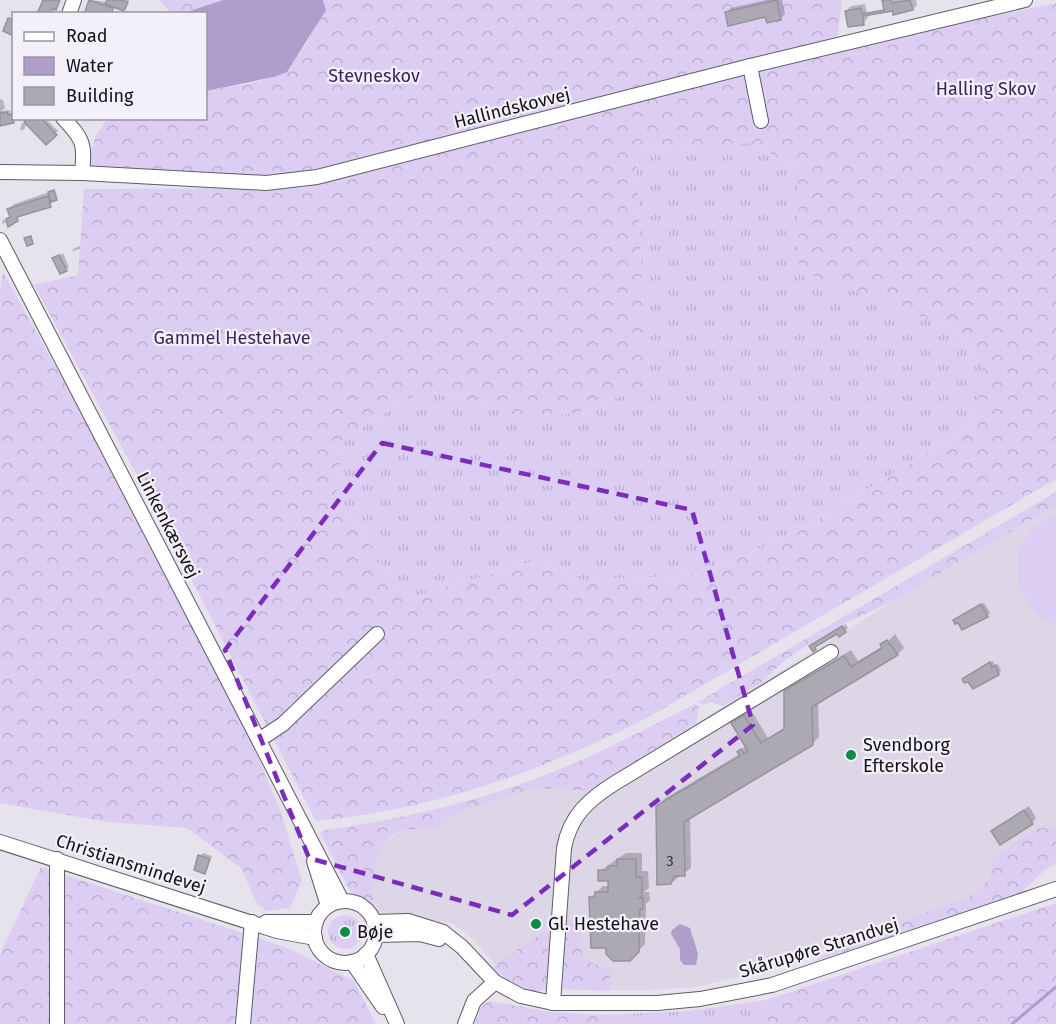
<svg xmlns="http://www.w3.org/2000/svg" width="1056" height="1024" font-family="'Fira Sans',sans-serif">
<defs>
<pattern id="grass-tufts" width="24" height="20" patternUnits="userSpaceOnUse" patternTransform="scale(1.5)"><rect width="24" height="20" fill="#dbcef2"/><path d="M3 7l-1-3M5 7V3M7 7l1-3M15 17l-1-3M17 17v-4M19 17l1-3" fill="none" stroke="#bbb0cf"/></pattern>
<pattern id="forest-crowns" width="20" height="18" patternUnits="userSpaceOnUse" patternTransform="scale(1.5)"><rect width="20" height="18" fill="#dbcef2"/><path d="M2 6a3 3 0 1 1 6 0M12 15a3 3 0 1 1 6 0" fill="none" stroke="#bbb0cf"/></pattern>
</defs>
<rect width="100%" height="100%" fill="#e6e3ed"/>
<!-- built -->
<polygon fill="#dcd6e6" points="1056,505 1056,865 1017,883 740,977 694,987 650,990 565,990 520,984 498,968 472,938 452,923 381,913 369,903 373,899 376,855 385,842 399,832 412,828 435,830 459,812 536,788 588,791 895,600"/>
<!-- grass -->
<g fill="url(#grass-tufts)">
<polygon points="751,143 798,168 799,269 958,331 986,373 972,426 807,526 704,575 582,580 534,561 406,599 336,496 343,439 424,389 517,416 577,413 646,386 636,152 650,147"/>
<circle cx="345" cy="932" r="17"/>
<polygon points="766,1000 768,1024 603,1024 603,1015 689,1011"/>
</g>
<!-- forest -->
<g fill="url(#forest-crowns)" fill-rule="evenodd">
<polygon points="159,0 223,0 184,14 171,13"/>
<path d="M323 0H842L837 40 282 177 88 165 95 137 107 119 206 118V91C224 86 260 84 275 76 297 66 318 26 325 4Z"/>
<path d="M1056 3V479L647 718C543 771 433 810 316 821L145 490 34 285 78 275 84 189 303 188 838 49ZM751 143 798 168 799 270 958 331 986 373 972 426 807 526 704 575 582 580 534 561 406 599 336 496 343 439 424 389 516 416 577 413 646 386 636 152 650 147Z"/>
<polygon points="3,272 126,493 246,728 281,813 302,881 290,908 267,911 255,901 242,869 187,828 107,822 0,803 0,289"/>
<polygon points="1056,492 1056,505 895,600 842,625 808,645 784,661 761,683 723,706 711,702 702,705 698,702"/>
<path d="M695 704 699 707 696 723 588 791 536 788 459 812 435 830C379 822 374 853 373 900L369 903 350 891 320 833 324 830C401 819 478 802 550 773 600 754 647 728 695 704Z"/>
<polygon points="1037,828 1056,829 1056,859 1021,893 813,962 846,940 968,898 990,879 992,859"/>
<polygon points="41,867 288,948 354,981 376,1024 0,1024 0,954"/>
<polygon points="1056,903 1056,1024 768,1024 766,1000"/>
<path d="M573 920C593 943 563 956 611 970L610 991 561 988 563 922Z"/>
<path d="M553 925 551 987C531 999 508 981 493 967Z"/>
<polygon points="489,1001 551,1012 603,1015 603,1024 475,1024 481,1007"/>
</g>
<!-- pitch -->
<path fill="#dbcef2" d="M1056 515V626C1007 605 1002 533 1056 515Z"/>
<!-- water -->
<g fill="#af9ecc">
<polygon points="223,0 323,0 326,10 287,72 274,77 206,91 206,14 184,13"/>
<polygon points="680,924 690,928 698,954 696,965 684,965 680,960 680,949 671,934 672,930"/>
</g>
<!-- shadow -->
<g fill="#0003">
<polygon points="91,0 108,2 129,0 124,9 115,6 112,14 85,13"/>
<polygon points="782,0 785,14 780,19 727,13 731,8 766,0"/>
<polygon points="883,0 916,0 917,5 912,10 895,13"/>
<polygon points="865,4 868,18 863,23 846,11 851,6"/>
<polygon points="0,99 3,100 5,108 2,111 10,110 12,122 0,125"/>
<polygon points="29,118 45,118 58,131 46,143"/>
<polygon points="22,123 26,124 24,130 20,130"/>
<polygon points="55,190 57,197 50,205 2,224 3,219 6,221 11,215 9,209 14,204"/>
<polygon points="80,246 80,249 72,251 73,249"/>
<polygon points="63,253 69,267 66,270 54,259"/>
<polygon points="984,603 990,613 987,616 962,628 955,620"/>
<polygon points="846,624 848,628 845,631 837,632 817,644 815,648 814,644"/>
<polygon points="895,634 904,648 898,654 818,701 819,737 812,744 690,816 691,868 671,883 657,807 664,799 740,754 739,752 746,745 733,723 739,717 751,710 768,738 786,727 785,692 792,685 851,650 858,661 883,646"/>
<polygon points="993,661 995,666 998,664 1001,671 999,674 967,677"/>
<polygon points="1029,806 1036,818 1032,823 993,831"/>
<polygon points="203,853 212,856 205,872 200,856"/>
<polygon points="626,853 642,853 642,871 648,871 649,888 644,892 649,892 650,900 646,904 645,944 630,959 607,947 590,898 603,886 610,886 610,880 600,871"/>
</g>
<g fill="none" stroke-linecap="round" stroke-linejoin="round">
<!-- stream -->
<polyline stroke="#af9ecc" stroke-width="3" points="1012,1024 1056,987"/>
</g>
<!-- building -->
<g fill="#aca9b2" stroke="#96939c" stroke-width="1.5">
<polygon points="43,0 60,0 56,10 53,9 51,14 37,14"/>
<polygon points="89,0 113,8 111,14 84,14"/>
<polygon points="107,0 121,0 128,2 124,11 105,4"/>
<polygon points="777,0 781,20 767,23 765,17 728,26 725,12"/>
<polygon points="882,0 891,0 892,3 910,0 913,10 893,15 893,11 863,16 864,25 848,27 845,11 861,8 862,14 884,10"/>
<polygon points="8,18 14,20 14,36 3,31"/>
<polygon points="7,112 8,115 12,114 14,123 0,126 0,113"/>
<polygon points="27,118 41,118 57,135 46,145 24,122"/>
<polygon points="54,190 57,200 51,202 48,192"/>
<polygon points="48,196 51,207 17,217 18,221 8,227 6,219 10,217 7,209"/>
<polygon points="31,236 33,244 27,246 24,238"/>
<polygon points="59,255 67,271 60,274 52,258"/>
<polygon points="981,604 988,617 962,630 958,623 955,624 953,620"/>
<polygon points="842,626 846,632 839,637 837,634 815,647 816,650 813,652 809,646"/>
<polygon points="887,640 898,655 812,707 813,745 684,822 685,876 674,876 671,884 657,885 656,806 740,756 737,752 741,749 744,754 748,751 731,723 744,715 761,743 784,729 784,691 844,656 851,667 882,648 880,644"/>
<polygon points="990,662 992,668 995,665 999,675 973,689 968,682 964,683 962,679"/>
<polygon points="1024,810 1033,824 1000,845 991,831"/>
<polygon points="198,855 210,859 205,874 194,870"/>
<polygon points="617,859 636,859 636,877 642,877 642,896 639,898 643,898 643,909 640,909 639,952 630,961 613,961 606,954 606,948 591,948 589,897 595,897 595,892 608,892 608,881 598,881 598,870 608,870 608,866 617,866"/>
</g>
<g fill="none" stroke-linecap="round" stroke-linejoin="round">
<!-- minor casing -->
<g stroke="#5f5c65" stroke-width="16">
<g id="minor">
<polyline points="69,14 74,0"/>
<polyline points="750,66 761,121"/>
<path d="M63 118C84 140 85 144 82 173"/>
<polyline points="0,172 82,173 266,183 317,177 750,66 1025,0"/>
<polyline points="0,240 342,901"/>
<polyline points="259,740 283,724 377,634"/>
<polyline points="0,842 277,931 315,938"/>
<polyline points="57,859 57,1024"/>
<polyline points="314,861 328,906"/>
<circle cx="345" cy="932" r="31"/>
<polyline points="266,922 316,922"/>
<polyline points="374,922 408,921 443,932 462,947 495,982 521,996 553,1003 657,1003 700,999 772,985 1056,889"/>
<polyline points="376,935 420,934 439,939"/>
<polyline points="366,954 397,1024"/>
<polyline points="352,962 383,1007"/>
<path d="M553 1003 564 848C570 816 588 800 615 783L831 652"/>
<polyline points="243,1024 252,922"/>
<polyline points="465,1024 474,1001 495,982"/>
</g>
</g>
<!-- minor -->
<use href="#minor" stroke="#fff" stroke-width="14"/>
</g>
<!-- marked area -->
<path fill="none" stroke="#7b2cbf" stroke-width="4.5" stroke-dasharray="12 8" stroke-linejoin="round" d="M382 443 692 510 753 725 512 915 309 858 225 650Z"/>
<!-- markers -->
<g fill="#0c8b46" stroke="#f3f0fa" stroke-width="2">
<circle cx="851" cy="755" r="6"/>
<circle cx="536" cy="924" r="6"/>
<circle cx="345" cy="932" r="6"/>
</g>
<g text-anchor="middle" stroke-width="4.5" stroke-linejoin="round" paint-order="stroke">
<!-- number labels -->
<g font-size="15" fill="#39383c">
<text x="670" y="866">3</text>
</g>
<!-- park labels -->
<g font-size="18" fill="#3c235c" stroke="#f3f0fa">
<text x="374" y="82">Stevneskov</text>
<text x="986" y="95">Halling Skov</text>
<text x="232" y="344">Gammel Hestehave</text>
</g>
<!-- street labels -->
<g font-size="18" fill="#131215" stroke="#f3f0fa">
<text transform="translate(512 108) rotate(-14)" y="6">Hallindskovvej</text>
<text transform="translate(168 525) rotate(63)" y="6">Linkenkærsvej</text>
<text transform="translate(131 864) rotate(18)" y="6">Christiansmindevej</text>
<text transform="translate(819 948) rotate(-17)" y="6">Skårupøre Strandvej</text>
</g>
<!-- poi labels -->
<g font-size="18" fill="#131215" stroke="#f3f0fa" text-anchor="start">
<text x="863" y="751">Svendborg<tspan x="863" dy="21">Efterskole</tspan></text>
<text x="548" y="930">Gl. Hestehave</text>
<text x="357" y="938">Bøje</text>
</g>
</g>
<!-- legend -->
<rect x="12" y="12" width="195" height="108" fill="#f3f0fa" stroke="#99979e" stroke-width="1.5"/>
<rect x="24" y="32" width="30" height="9" fill="#ffffff" stroke="#99979e" stroke-width="1.5"/>
<text x="66" y="42" font-size="18" fill="#131215">Road</text>
<rect x="24" y="57" width="30" height="18" fill="#af9ecc" stroke="#99979e" stroke-width="1.5"/>
<text x="66" y="72" font-size="18" fill="#131215">Water</text>
<rect x="24" y="87" width="30" height="18" fill="#aca9b2" stroke="#99979e" stroke-width="1.5"/>
<text x="66" y="102" font-size="18" fill="#131215">Building</text>
</svg>
